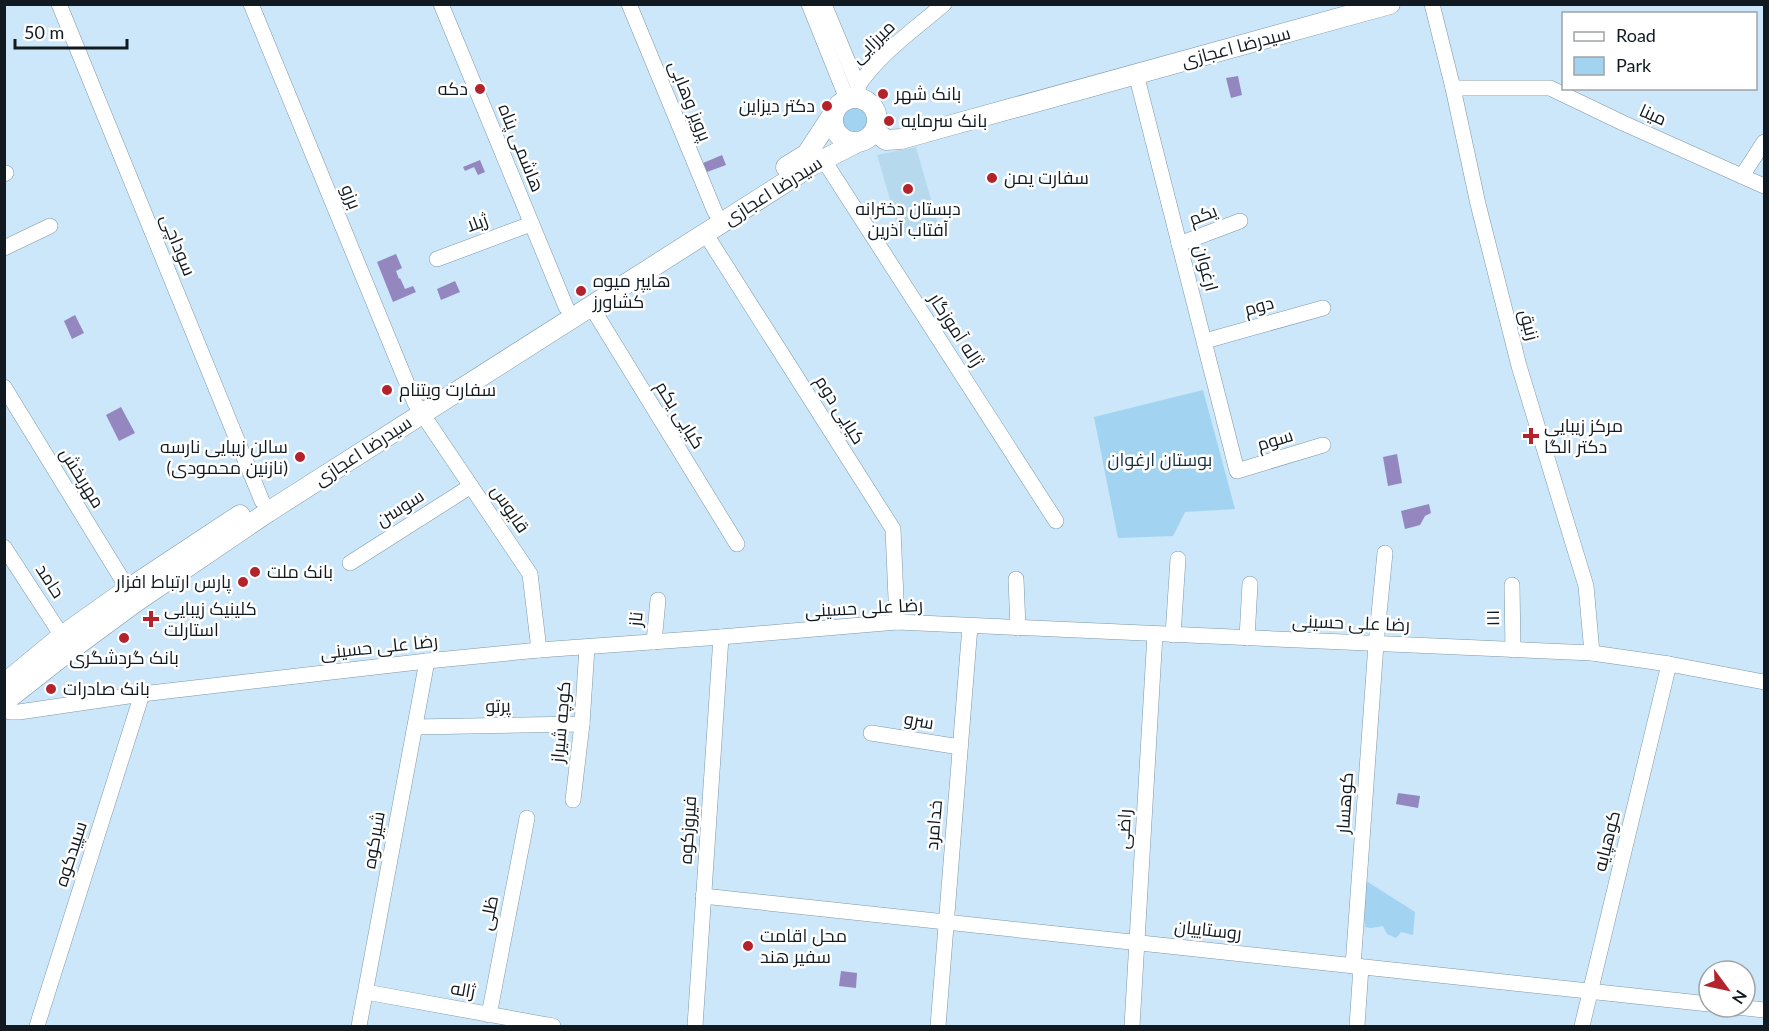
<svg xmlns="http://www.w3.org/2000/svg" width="1769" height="1031" font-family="Lato,Cairo,sans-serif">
<rect width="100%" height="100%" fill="#cbe7f9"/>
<!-- built -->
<polygon fill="#b6d9ee" points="916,147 938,224 900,234 877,155"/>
<!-- green -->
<g fill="#a2d3f0">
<circle cx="855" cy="121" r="18"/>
<polygon points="1203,390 1235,509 1185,512 1173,536 1118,538 1094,417"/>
<polygon points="1360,877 1415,912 1413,935 1401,932 1396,938 1387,934 1383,926 1371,928 1365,927"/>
</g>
<!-- water -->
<g fill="#9487c0">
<polygon points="1238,76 1242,95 1231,98 1226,78"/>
<polygon points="722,155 726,165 707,172 703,163"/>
<polygon points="480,160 485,172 478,175 474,167 465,171 463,167"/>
<polygon points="396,254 402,268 396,271 399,279 400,278 405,289 413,286 416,292 393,302 377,262"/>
<polygon points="455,281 460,292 441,300 437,289"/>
<polygon points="75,315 84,333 72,339 64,321"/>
<polygon points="121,407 135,433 119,441 106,415"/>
<polygon points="1397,454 1402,483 1388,486 1383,457"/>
<polygon points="1429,504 1431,513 1425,516 1420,525 1405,529 1401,511"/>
<polygon points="1398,793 1420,796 1418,808 1396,804"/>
<polygon points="841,971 857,973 856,988 839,986"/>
</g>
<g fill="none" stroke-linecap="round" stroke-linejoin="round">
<!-- minor casing -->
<g stroke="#7e98a8" stroke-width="16">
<g id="minor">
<polyline points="59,4 262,501"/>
<polyline points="251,4 415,403 530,574 539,650"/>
<polyline points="441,4 566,307"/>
<polyline points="629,4 715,212"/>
<polyline points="809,4 847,99"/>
<polyline points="824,4 858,86 859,98"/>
<polyline points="1432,4 1453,88 1478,204 1519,366 1586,586 1592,653"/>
<polyline points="1136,74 1237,471 1323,445"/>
<path d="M858 86C880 53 914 30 944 4"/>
<polyline points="1453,88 1550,88 1623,123 1764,186"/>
<polyline points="823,159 1056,521"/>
<polyline points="4,174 6,173"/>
<polyline points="1742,176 1764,142"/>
<polyline points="705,233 893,529 897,622"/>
<polyline points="1179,244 1240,221"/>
<polyline points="4,248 50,226"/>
<polyline points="437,259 531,224"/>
<polyline points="591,306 737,544"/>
<polyline points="1205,341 1323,308"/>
<polyline points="4,387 128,589"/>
<polyline points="4,547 62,636"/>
<polyline points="350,563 471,486"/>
<polyline points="1016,579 1018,628"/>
<polyline points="1512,585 1513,650"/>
<polyline points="1173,635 1178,559"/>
<polyline points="1247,638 1250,584"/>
<polyline points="654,642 658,600"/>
<polyline points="4,708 10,712 19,712 142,694 427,661 539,650 721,637 897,622 1592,653 1669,664 1764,682"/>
<polyline points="415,727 582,724"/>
<polyline points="871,733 960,747"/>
<polyline points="573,800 582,724 587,647"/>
<polyline points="703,896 1709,1004"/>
<polyline points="1353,966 1376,644 1385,553"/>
<polyline points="366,992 553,1026"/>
<polyline points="1737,1007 1764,1010"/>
<polyline points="489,1015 527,818"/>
<polyline points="37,1026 142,694"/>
<polyline points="359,1026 427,661"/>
<polyline points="695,1026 721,637"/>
<polyline points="938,1026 970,626"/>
<polyline points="1132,1026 1155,634"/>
<polyline points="1357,1026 1361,967"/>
<polyline points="1582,1026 1669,664"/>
</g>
</g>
<!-- major casing -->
<g stroke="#7e98a8" stroke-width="21">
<g id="major">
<circle cx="855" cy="120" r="22"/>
<polyline points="875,131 886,140 901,139 1390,4"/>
<polyline points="786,167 807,154 835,111"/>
<polyline points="4,684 62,636 128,589 240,515"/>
<polyline points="4,702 69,651 137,601 268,512 811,166 856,143"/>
</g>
</g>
<!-- minor -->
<use href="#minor" stroke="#fff" stroke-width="15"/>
<!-- major -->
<use href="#major" stroke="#fff" stroke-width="20"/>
</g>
<!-- markers -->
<g fill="#b4232c" stroke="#fff" stroke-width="2">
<circle cx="480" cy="89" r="6"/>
<circle cx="883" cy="94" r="6"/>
<circle cx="827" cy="106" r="6"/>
<circle cx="889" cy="121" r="6"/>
<circle cx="992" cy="178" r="6"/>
<circle cx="908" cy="189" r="6"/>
<circle cx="581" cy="291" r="6"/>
<circle cx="387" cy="390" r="6"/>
<path d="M1528 427h6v6h6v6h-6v6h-6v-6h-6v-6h6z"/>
<circle cx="300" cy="457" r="6"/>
<circle cx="255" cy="572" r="6"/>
<circle cx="243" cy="582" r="6"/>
<path d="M148 610h6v6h6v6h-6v6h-6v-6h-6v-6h6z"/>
<circle cx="124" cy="638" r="6"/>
<circle cx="51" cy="689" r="6"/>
<circle cx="748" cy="946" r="6"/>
</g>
<g text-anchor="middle" stroke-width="5" stroke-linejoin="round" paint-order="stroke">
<!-- street labels -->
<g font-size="18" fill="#101a20" stroke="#fff">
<text transform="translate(873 42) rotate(-44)" y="6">میرزایی</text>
<text transform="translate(1236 47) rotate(-15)" y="6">سیدرضا اعجازی</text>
<text transform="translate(690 101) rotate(68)" y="6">پرویز وهابی</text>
<text transform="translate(1653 115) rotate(24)" y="6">مینا</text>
<text transform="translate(521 148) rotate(68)" y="6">هاشمی پناه</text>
<text transform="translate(773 191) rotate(-32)" y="6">سیدرضا اعجازی</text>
<text transform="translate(351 197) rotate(68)" y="6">برزو</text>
<text transform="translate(1203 215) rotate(-21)" y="6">یکم</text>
<text transform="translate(477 223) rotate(-20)" y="6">ژیلا</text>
<text transform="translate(178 245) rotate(68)" y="6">سوداچی</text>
<text transform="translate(1206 268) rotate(75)" y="6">ارغوان</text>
<text transform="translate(1259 306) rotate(-15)" y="6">دوم</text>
<text transform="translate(1529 325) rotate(75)" y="6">زنبق</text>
<text transform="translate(956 330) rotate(57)" y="6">ژاله آموزگار</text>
<text transform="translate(840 410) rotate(58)" y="6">کیایی دوم</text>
<text transform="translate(680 415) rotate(58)" y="6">کیایی یکم</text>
<text transform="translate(1275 440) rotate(-17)" y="6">سوم</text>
<text transform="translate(363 451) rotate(-33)" y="6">سیدرضا اعجازی</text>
<text transform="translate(82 478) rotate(58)" y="6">مهربخش</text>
<text transform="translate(400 508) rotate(-32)" y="6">سوسن</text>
<text transform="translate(510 509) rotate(56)" y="6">قایوس</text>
<text transform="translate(50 581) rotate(57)" y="6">حامد</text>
<text transform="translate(864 608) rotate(-3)" y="6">رضا علی حسینی</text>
<text transform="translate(1493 618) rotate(-91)" y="6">۱۱۱</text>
<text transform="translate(636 619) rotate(-85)" y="6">ناز</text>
<text transform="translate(1351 623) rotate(2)" y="6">رضا علی حسینی</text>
<text transform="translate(379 647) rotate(-6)" y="6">رضا علی حسینی</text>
<text transform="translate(498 706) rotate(-1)" y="6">پرتو</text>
<text transform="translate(919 721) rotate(10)" y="6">سرو</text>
<text transform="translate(561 722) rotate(-85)" y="6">کوچه شیراز</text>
<text transform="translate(1345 803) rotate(-86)" y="6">کوهسار</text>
<text transform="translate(934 825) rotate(-85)" y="6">خدامرد</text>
<text transform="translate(1124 829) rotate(-87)" y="6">راضی</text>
<text transform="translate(688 830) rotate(-86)" y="6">فیروزکوه</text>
<text transform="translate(374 840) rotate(-80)" y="6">شیرکوه</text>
<text transform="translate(1607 841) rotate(-76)" y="6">کوهپایه</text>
<text transform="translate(71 854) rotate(-72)" y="6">سپیدکوه</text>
<text transform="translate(489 913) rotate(-79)" y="6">ظلی</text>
<text transform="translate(1208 930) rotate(6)" y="6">روستاییان</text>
<text transform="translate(463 990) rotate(10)" y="6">ژاله</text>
</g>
<!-- poi labels -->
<g font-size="18" fill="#101a20" stroke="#fff" text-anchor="start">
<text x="468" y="95" text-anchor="end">دکه</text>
<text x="895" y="100">بانک شهر</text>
<text x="815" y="112" text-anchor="end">دکتر دیزاین</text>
<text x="901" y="127">بانک سرمایه</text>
<text x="1004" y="184">سفارت یمن</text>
<text x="908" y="215" text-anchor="middle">دبستان دخترانه<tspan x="908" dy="21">آفتاب آذرین</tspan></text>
<text x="593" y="287">هایپر میوه<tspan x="593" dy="21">کشاورز</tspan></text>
<text x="399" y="396">سفارت ویتنام</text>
<text x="1544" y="432">مرکز زیبایی<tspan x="1544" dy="21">دکتر الگا</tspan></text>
<text x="288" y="453" text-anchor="end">سالن زیبایی نارسه<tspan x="288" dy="21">(نازنین محمودی)</tspan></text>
<text x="267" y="578">بانک ملت</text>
<text x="231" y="588" text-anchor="end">پارس ارتباط افزار</text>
<text x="164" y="615">کلینیک زیبایی<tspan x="164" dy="21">استارلت</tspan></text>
<text x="124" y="664" text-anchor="middle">بانک گردشگری</text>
<text x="63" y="695">بانک صادرات</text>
<text x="760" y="942">محل اقامت<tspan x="760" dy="21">سفیر هند</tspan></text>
</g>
<!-- park labels -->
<g font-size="18" fill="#133040" stroke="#fff">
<text x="1160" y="466">بوستان ارغوان</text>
</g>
</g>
<!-- border -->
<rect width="1769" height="1031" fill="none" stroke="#101a20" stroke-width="12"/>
<!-- legend -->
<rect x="1562" y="12" width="195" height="78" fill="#ffffff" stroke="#9fa3a6" stroke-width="1.5"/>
<rect x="1574" y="32" width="30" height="9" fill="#ffffff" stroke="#9fa3a6" stroke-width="1.5"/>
<text x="1616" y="42" font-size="18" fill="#101a20">Road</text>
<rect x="1574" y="57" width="30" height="18" fill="#a2d3f0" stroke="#9fa3a6" stroke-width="1.5"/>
<text x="1616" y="72" font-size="18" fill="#101a20">Park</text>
<!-- north arrow -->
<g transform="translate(1727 989) rotate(123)"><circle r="28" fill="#ffffff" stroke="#9fa3a6" stroke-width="1.5"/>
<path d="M0-4.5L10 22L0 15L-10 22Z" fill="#b4232c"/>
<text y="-9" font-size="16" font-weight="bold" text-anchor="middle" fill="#101a20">N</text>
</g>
<!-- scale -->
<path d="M15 39v9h112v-9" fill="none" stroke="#101a20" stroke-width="3"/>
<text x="24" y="39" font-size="18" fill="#101a20" stroke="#ffffff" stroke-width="4.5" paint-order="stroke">50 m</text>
</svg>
